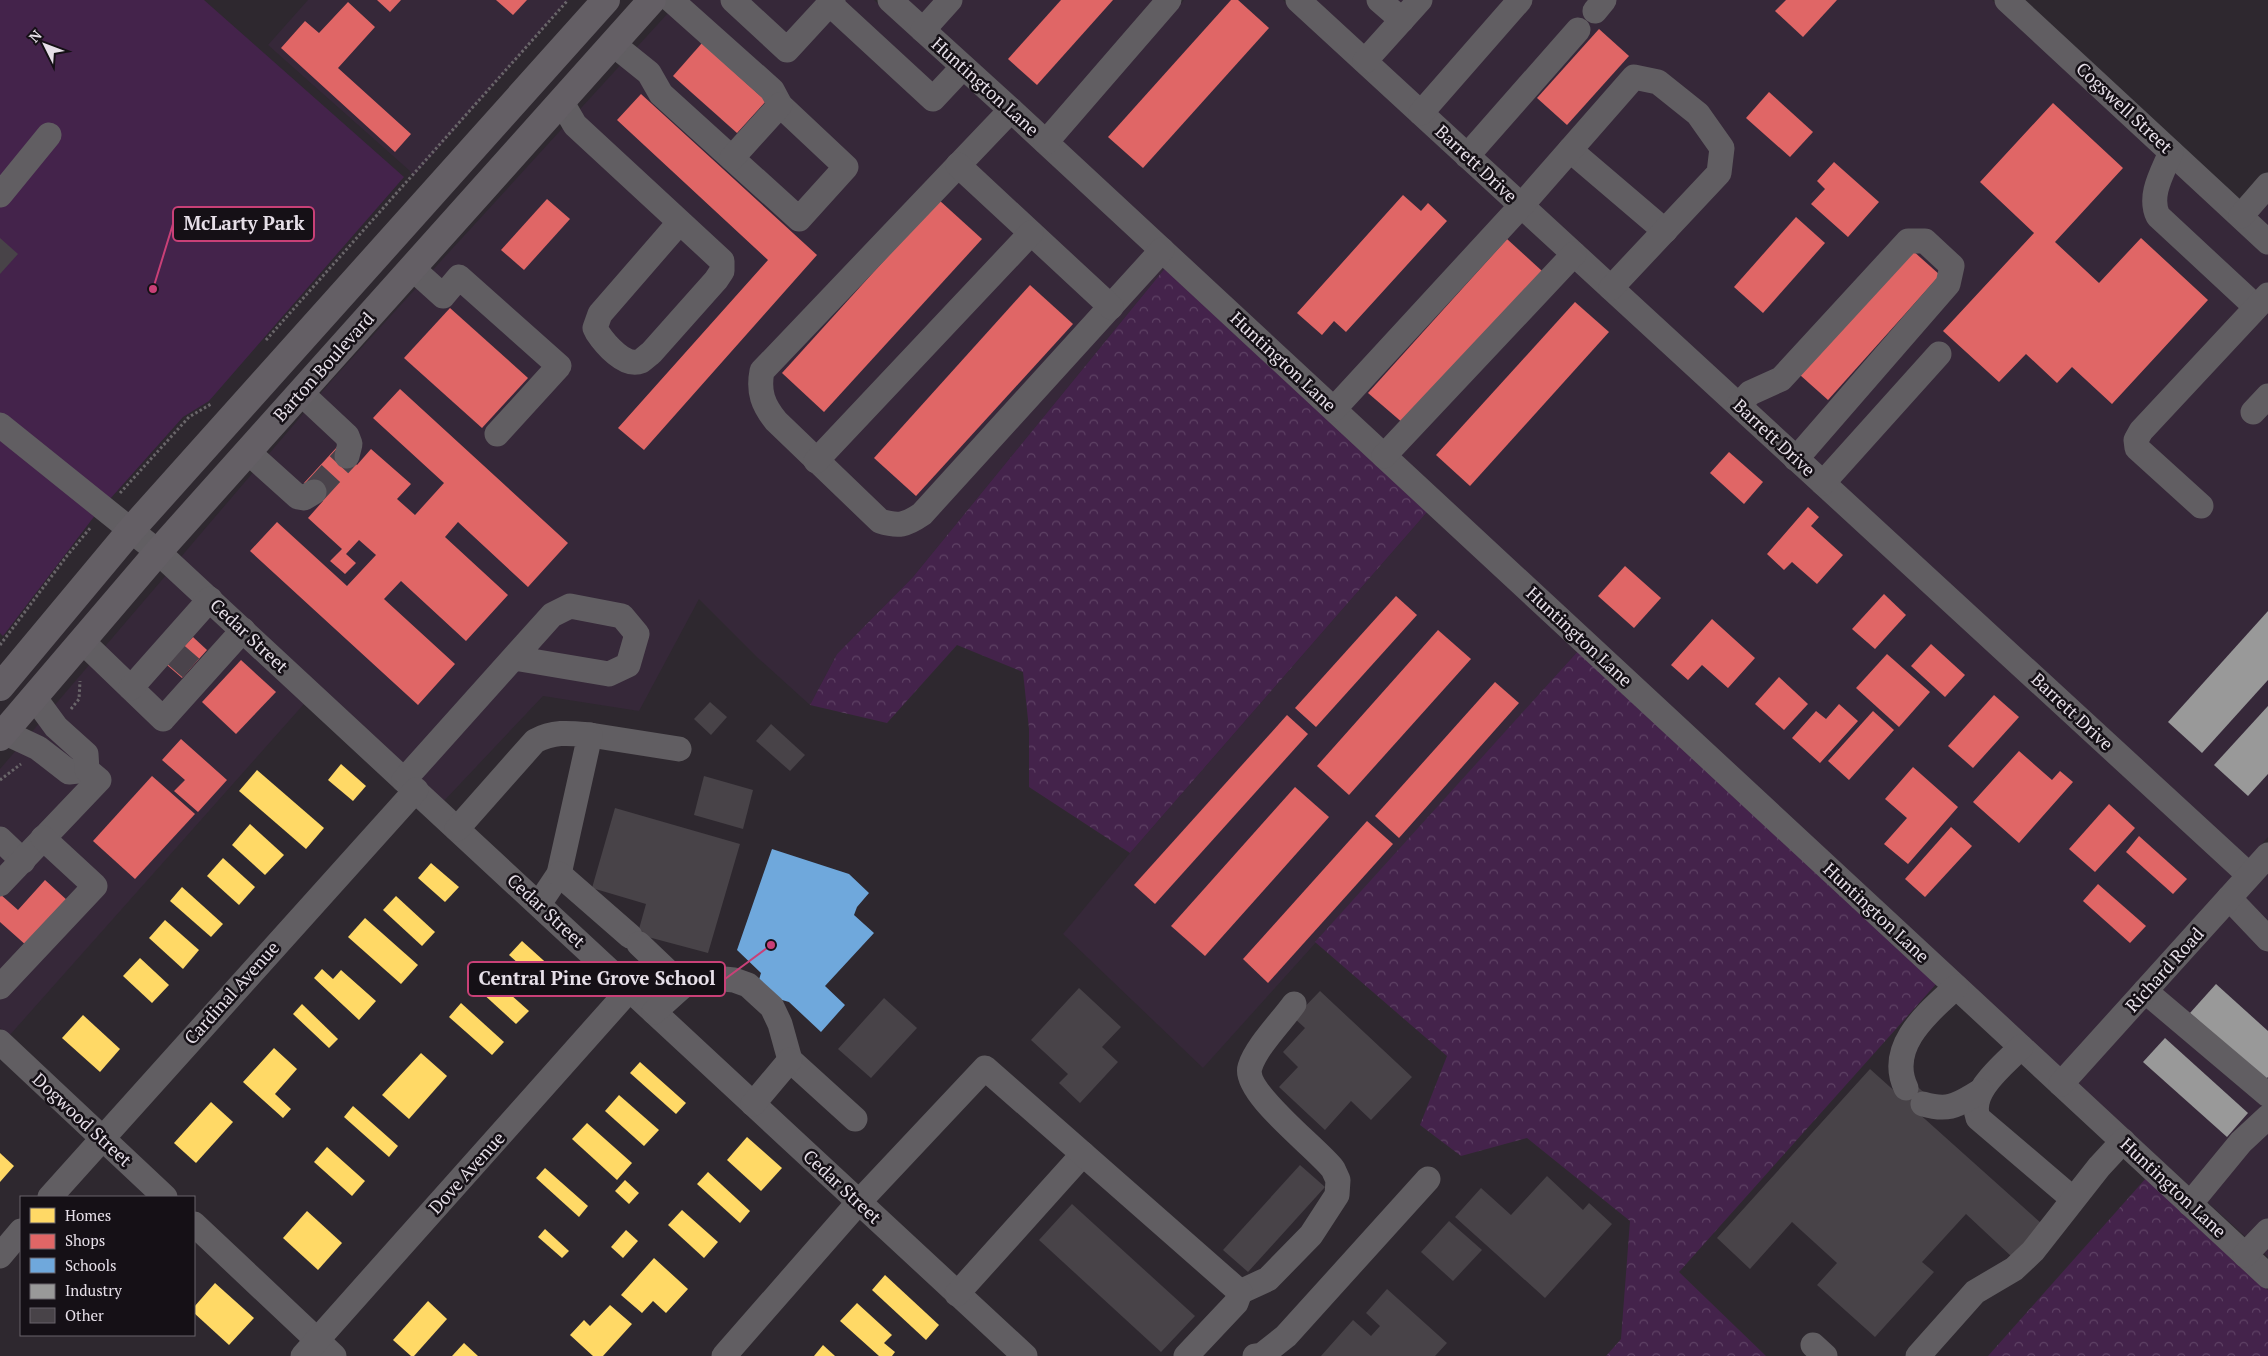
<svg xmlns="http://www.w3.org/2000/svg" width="2268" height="1356" font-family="'PT Serif',serif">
<defs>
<pattern id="forest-crowns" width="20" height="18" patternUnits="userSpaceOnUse" patternTransform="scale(1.25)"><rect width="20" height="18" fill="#44234b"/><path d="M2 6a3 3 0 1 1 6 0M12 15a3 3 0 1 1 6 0" fill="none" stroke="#5f4265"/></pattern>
</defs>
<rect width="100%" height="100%" fill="#2e282f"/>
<!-- built -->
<g fill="#362839">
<polygon points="308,0 568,0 413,177 410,171 268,45"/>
<polygon points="680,0 874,0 1166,267 913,577 837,654 810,705 758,658 699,599 639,711 543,696 443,802 180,558 332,380"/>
<polygon points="905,0 1153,0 1044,126"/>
<polygon points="1184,0 1283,0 2234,875 2060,1068 1061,142"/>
<polygon points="1313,0 1992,0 2242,231 2268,202 2268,837 2248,860"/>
<polygon points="1428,511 1579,650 1203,1068 1063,934 1130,853"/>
<polygon points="167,574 304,704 9,1036 0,1028 0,769"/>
<polygon points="2268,873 2268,1257 2077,1084"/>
</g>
<!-- forest -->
<g fill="url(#forest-crowns)">
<polygon points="1166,267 1428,511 1130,853 1029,787 1029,729 1023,672 957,645 887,723 810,705 837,654 913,577"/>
<polygon points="1579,650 1937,983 1679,1272 1766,1356 1606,1356 1621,1339 1630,1221 1527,1138 1461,1156 1420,1125 1447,1056 1315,942"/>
<polygon points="2147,1177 2268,1290 2268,1356 1988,1356"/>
</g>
<!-- park -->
<polygon fill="#44234b" points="0,0 204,0 404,177 209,401 183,417 93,518 3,636 0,633"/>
<!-- homes -->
<g fill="#ffd966">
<polygon points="341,764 366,786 353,801 328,780"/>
<polygon points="257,770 324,828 306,849 239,791"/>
<polygon points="250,824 284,855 265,875 232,845"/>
<polygon points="223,858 255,887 239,905 207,876"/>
<polygon points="431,863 459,887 445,902 418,878"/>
<polygon points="182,887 223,924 211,937 170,901"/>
<polygon points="396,896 435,932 422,946 383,910"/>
<polygon points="365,918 418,965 401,984 348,937"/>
<polygon points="165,920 199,950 183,969 149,938"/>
<polygon points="522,941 563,978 550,992 509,955"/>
<polygon points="140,958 169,985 152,1003 123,976"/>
<polygon points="322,969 333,979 341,970 376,1001 359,1020 314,978"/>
<polygon points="493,979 529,1011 516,1024 481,992"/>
<polygon points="461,1003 504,1042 492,1055 449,1017"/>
<polygon points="302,1004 338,1039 329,1048 293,1014"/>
<polygon points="83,1015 120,1049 100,1072 62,1038"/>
<polygon points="274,1048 297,1069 275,1094 291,1109 283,1118 243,1082"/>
<polygon points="421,1053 447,1076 409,1119 382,1095"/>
<polygon points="640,1062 686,1103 676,1114 630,1073"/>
<polygon points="619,1095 659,1130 644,1146 605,1111"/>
<polygon points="211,1102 233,1122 196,1163 174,1143"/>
<polygon points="353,1106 398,1146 389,1157 344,1117"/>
<polygon points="587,1123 632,1163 617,1180 572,1139"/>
<polygon points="747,1137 782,1168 761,1191 727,1160"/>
<polygon points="327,1147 365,1181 352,1196 314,1162"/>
<polygon points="0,1153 14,1166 0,1182"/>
<polygon points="545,1168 588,1206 579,1217 536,1178"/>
<polygon points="708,1172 750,1211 740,1223 697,1184"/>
<polygon points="625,1180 639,1193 629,1204 615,1191"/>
<polygon points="682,1210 718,1242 704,1258 668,1225"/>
<polygon points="307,1211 342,1243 318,1270 283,1238"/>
<polygon points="545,1229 569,1251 562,1258 538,1237"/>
<polygon points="626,1230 638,1241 623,1258 611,1247"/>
<polygon points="654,1258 688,1289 666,1313 653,1301 642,1313 621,1295"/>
<polygon points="885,1275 939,1325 926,1340 872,1290"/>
<polygon points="215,1283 254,1318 229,1345 194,1313 194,1307"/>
<polygon points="428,1301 447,1319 414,1356 411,1356 393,1340"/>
<polygon points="857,1303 892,1335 884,1343 895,1352 892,1356 879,1356 840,1321"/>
<polygon points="610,1305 632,1324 603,1356 593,1356 570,1335 584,1320 590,1326"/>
<polygon points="464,1343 478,1356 452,1356"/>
<polygon points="823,1345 835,1356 814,1356"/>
</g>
<!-- shops -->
<g fill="#e06666">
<polygon points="377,0 401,0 390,12"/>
<polygon points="496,0 527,0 513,15"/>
<polygon points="1061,0 1113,0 1037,85 1008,59"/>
<polygon points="1231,0 1238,0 1269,28 1143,168 1108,137"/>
<polygon points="1786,0 1837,0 1803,37 1775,11"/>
<polygon points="348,2 375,27 338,68 411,134 395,152 281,48 305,21 319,33"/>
<polygon points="1599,29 1629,56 1567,125 1537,98"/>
<polygon points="702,43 766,101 737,133 673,76"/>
<polygon points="1769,92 1813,132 1790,157 1746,118"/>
<polygon points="641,94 817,255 644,450 618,428 768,260 617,120"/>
<polygon points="2053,103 2123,168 2055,242 2099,283 2141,238 2208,300 2112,404 2072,367 2057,383 2026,354 1999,382 1943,331 2034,233 1980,182"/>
<polygon points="1834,162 1879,202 1848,237 1811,204 1825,189 1817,181"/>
<polygon points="1403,195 1421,211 1428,203 1447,221 1346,332 1334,321 1322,335 1297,313"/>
<polygon points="547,199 570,219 524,270 501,250"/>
<polygon points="939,200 982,239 824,412 782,373"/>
<polygon points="1796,217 1825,243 1763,313 1734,287"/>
<polygon points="1507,239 1542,271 1404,424 1368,393"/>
<polygon points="1912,250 1940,275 1828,400 1800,375"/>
<polygon points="1030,285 1073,324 916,496 874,458"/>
<polygon points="1575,302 1609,332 1470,486 1436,455"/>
<polygon points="450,308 528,378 482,428 404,358"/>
<polygon points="400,389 568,543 528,587 458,522 445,537 508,595 466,641 401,581 384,599 455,664 418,705 250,551 277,522 347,586 376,555 359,540 346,554 356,563 345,574 330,561 342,549 308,518 323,501 304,483 337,447 357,465 371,449 411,484 397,499 415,515 444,483 373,418"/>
<polygon points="1729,452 1763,482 1744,504 1710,473"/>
<polygon points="1808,507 1819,517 1811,526 1843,555 1817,584 1792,562 1784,570 1767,554"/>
<polygon points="1625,566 1661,598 1634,628 1598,596"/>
<polygon points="1884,594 1906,615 1875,649 1852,629"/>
<polygon points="1396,596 1417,615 1316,727 1295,708"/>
<polygon points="1712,619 1755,658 1728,688 1702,665 1688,680 1671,665"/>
<polygon points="1438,630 1471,659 1349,795 1317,766"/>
<polygon points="193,637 207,650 182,678 167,665"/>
<polygon points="1931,644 1965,675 1945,697 1911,666"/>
<polygon points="1887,654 1930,692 1899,727 1856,688"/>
<polygon points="241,660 276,692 236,734 202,702"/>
<polygon points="1779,677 1808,704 1784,730 1755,704"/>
<polygon points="1495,682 1519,703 1399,838 1375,816"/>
<polygon points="1994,695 2019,717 1973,768 1948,746"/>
<polygon points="1839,704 1858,721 1820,763 1792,738 1816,711 1826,719"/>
<polygon points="1873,711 1894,730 1849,780 1828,761"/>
<polygon points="1287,715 1308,734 1155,904 1134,885"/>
<polygon points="181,739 227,780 198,812 174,791 185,780 162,760"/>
<polygon points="2019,751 2052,780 2060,771 2073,782 2019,843 1973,802"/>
<polygon points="1913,767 1958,807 1908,864 1884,844 1907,818 1885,799"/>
<polygon points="152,776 195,814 135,879 93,841"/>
<polygon points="1295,787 1329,817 1205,956 1171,926"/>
<polygon points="2109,804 2135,828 2095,872 2069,849"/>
<polygon points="1367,821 1393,844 1268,983 1243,959"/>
<polygon points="1951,827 1972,846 1925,897 1905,879"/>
<polygon points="2139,836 2187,879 2173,894 2126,852"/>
<polygon points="45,880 68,901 27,946 0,922 0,894 18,910"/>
<polygon points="2098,884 2146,926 2130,943 2083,901"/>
</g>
<!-- schools -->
<polygon fill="#6fa8dc" points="772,849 849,874 869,893 857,907 854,915 874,933 825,986 845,1005 821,1032 789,1002 772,997 758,983 761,973 737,950"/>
<!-- industry -->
<g fill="#999">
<polygon points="2268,611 2268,680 2202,753 2168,722"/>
<polygon points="2268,706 2268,774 2248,796 2214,765"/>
<polygon points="2216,984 2268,1031 2268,1077 2265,1080 2190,1013"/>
<polygon points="2165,1038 2248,1113 2227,1137 2143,1062"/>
</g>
<!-- building -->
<g fill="#484348">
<polygon points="0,238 18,254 0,274"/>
<polygon points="710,702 727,717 711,735 694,719"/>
<polygon points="771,724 805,755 790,771 756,741"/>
<polygon points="704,776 753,790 743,829 694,815"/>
<polygon points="615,808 740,844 708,953 633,933 639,929 646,904 592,888"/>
<polygon points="1079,988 1121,1027 1102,1047 1118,1062 1080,1103 1059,1083 1068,1074 1031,1040"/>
<polygon points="1320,991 1412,1077 1371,1120 1351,1101 1325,1130 1279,1087 1298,1067 1283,1052 1305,1028 1294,1018"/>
<polygon points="884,998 917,1028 871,1078 838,1049"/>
<polygon points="1870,1069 1899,1095 1911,1081 1929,1097 1916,1111 2042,1224 2012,1257 1966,1214 1922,1262 1934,1272 1875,1337 1817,1285 1837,1263 1792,1222 1750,1269 1717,1238"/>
<polygon points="1300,1165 1325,1187 1248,1272 1223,1250"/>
<polygon points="1547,1176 1583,1210 1589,1203 1612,1224 1545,1298 1455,1217 1481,1188 1511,1215"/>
<polygon points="1072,1204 1195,1316 1161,1352 1039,1240"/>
<polygon points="1449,1221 1482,1250 1453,1281 1421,1252"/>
<polygon points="1387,1289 1447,1343 1435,1356 1321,1356 1353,1320 1371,1336 1380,1326 1366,1313"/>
</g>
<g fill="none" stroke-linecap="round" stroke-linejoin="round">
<!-- minor-tunnel -->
<g stroke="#4a434b" stroke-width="25" stroke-dasharray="25 12" stroke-linecap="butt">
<polyline points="314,492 347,456"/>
<polyline points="176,655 191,668"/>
</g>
<!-- path -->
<g stroke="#6a666a" stroke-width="3" stroke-dasharray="2.5 2.5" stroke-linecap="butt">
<polyline points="266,340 568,0"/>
<polyline points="120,493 189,417 211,404"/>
<polyline points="0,645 66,557 91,527"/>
<polyline points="71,709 79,699 80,681"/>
<polyline points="0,780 21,764"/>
</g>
<!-- minor -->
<g stroke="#615e62" stroke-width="25">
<polyline points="733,0 787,50 833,0"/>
<polyline points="890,0 1011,110 2268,1276"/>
<polyline points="1298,0 2249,875"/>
<polyline points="1379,0 1402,20"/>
<polyline points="2007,0 2268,242"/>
<polyline points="830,4 933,99 963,67"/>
<polyline points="1595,11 1604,0"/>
<polyline points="923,30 950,0"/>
<polyline points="613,44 649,73 661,94 799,219 846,167 780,105 772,90 671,0"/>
<polyline points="1365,61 1420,0"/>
<path d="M561 101 575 125 722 261V271L716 280 651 353C648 355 644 359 641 361 625 368 605 344 597 332L595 328 600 314 679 223"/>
<path d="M1011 110 762 371C758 392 763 405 776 421L880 521C899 527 906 525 922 514L1162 250"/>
<polyline points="1421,113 1520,0"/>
<polyline points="1046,142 1169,0"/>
<polyline points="1570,150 1665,231"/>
<path d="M2171 152C2163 172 2148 195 2158 216L2256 307"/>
<polyline points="1467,156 1578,30"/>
<polyline points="732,158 780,105"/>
<polyline points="958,165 1111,307"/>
<polyline points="0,195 49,135"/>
<polyline points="2241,216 2268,185"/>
<polyline points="412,268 443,296 459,277 559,366 497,434"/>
<polyline points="301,393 347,436 350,444 347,456"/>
<polyline points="1739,405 1750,393 1781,379 1908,241 1925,241 1952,266 1948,284 1796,459"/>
<polyline points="1334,409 1521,206 1634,77 1658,82 1698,114 1722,148 1719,173 1611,288"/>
<polyline points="2253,412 2268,396"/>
<polyline points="0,425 158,552 1025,1356"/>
<polyline points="248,452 298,497 304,498 314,492"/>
<polyline points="1384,456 1574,254"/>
<polyline points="816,461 1031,233"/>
<polyline points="1823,483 1939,354"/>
<polyline points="2201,506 2137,448 2136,440 2141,431 2268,295"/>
<polyline points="82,641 163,719 243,630"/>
<polyline points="131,688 210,599"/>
<polyline points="4,732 38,748 69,772 87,770"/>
<polyline points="590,735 679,749"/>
<polyline points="404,780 552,615 570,606 622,616 637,634 628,665 609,674 514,658"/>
<path d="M457 829 535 741C554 731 569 733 590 735L559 874 539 904"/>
<polyline points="0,839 23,861"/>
<polyline points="559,874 630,936"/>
<polyline points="0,884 99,780 87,770 86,754 56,727 34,697"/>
<polyline points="2229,898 2268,939"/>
<polyline points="639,944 683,986"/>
<polyline points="0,987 95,886 43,838"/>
<polyline points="2145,991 2268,1095"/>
<polyline points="654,1012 683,986 714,978 734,980 748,985 772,1007 780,1024 790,1060 855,1119"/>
<polyline points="0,1042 165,1197"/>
<path d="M2021 1047C2005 1064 1968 1091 1978 1118L2073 1199"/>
<polyline points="2061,1084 2268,855"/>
<path d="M1906 1088C1886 1046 1929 1012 1956 987"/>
<polyline points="753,1104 790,1060"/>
<path d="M1923 1104C1951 1112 1958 1104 1981 1091"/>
<polyline points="50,1197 416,790"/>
<polyline points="2190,1204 2241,1142 2268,1117"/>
<polyline points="194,1224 334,1356"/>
<polyline points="2245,1255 2268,1231"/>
<polyline points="0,1256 21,1231"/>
<path d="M1240 1292 1268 1279 1311 1235 1337 1195 1338 1180 1333 1169C1317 1148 1242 1092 1250 1067 1256 1047 1281 1022 1294 1004"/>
<polyline points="957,1294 1083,1154"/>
<polyline points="1813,1345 1825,1356"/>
<polyline points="303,1356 630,989"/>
<polyline points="724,1356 858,1203 985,1068 1240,1292 1236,1303 1186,1356"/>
<polyline points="1255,1356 1262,1355 1286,1336 1428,1179"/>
<polyline points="1918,1356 1975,1292 2014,1269 2033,1251 2099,1167 2123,1141"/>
</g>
<!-- major -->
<g stroke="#645f65" stroke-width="28">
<polyline points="0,687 131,530 606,0"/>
<polyline points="0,737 158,552 652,0"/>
</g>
</g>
<g text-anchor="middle" stroke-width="5" stroke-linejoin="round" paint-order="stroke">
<!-- street labels -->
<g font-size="18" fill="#e6dfe8" stroke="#151016">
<text transform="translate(985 87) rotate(42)" y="6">Huntington Lane</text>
<text transform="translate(2124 108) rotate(43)" y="6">Cogswell Street</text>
<text transform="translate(1476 164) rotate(43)" y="6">Barrett Drive</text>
<text transform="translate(1283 362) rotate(43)" y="6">Huntington Lane</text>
<text transform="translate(324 367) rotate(-48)" y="6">Barton Boulevard</text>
<text transform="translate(1774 438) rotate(43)" y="6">Barrett Drive</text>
<text transform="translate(249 636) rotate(43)" y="6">Cedar Street</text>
<text transform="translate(1579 637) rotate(43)" y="6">Huntington Lane</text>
<text transform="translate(2072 712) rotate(43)" y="6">Barrett Drive</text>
<text transform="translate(546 911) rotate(43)" y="6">Cedar Street</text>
<text transform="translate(1876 913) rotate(43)" y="6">Huntington Lane</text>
<text transform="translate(2165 970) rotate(-48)" y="6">Richard Road</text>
<text transform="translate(232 993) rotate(-48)" y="6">Cardinal Avenue</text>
<text transform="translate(82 1120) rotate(43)" y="6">Dogwood Street</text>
<text transform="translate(467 1173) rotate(-48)" y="6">Dove Avenue</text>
<text transform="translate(842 1187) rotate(43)" y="6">Cedar Street</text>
<text transform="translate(2173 1188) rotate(43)" y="6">Huntington Lane</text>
</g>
</g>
<!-- callouts -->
<path fill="none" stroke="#c94077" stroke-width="2" d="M153 289L173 224M771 945L725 979"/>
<g fill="#c94077" stroke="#151016" stroke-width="2">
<circle cx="153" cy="289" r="5"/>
<circle cx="771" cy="945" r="5"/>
</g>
<g fill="#151016" stroke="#c94077" stroke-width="2">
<rect x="173" y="207" width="141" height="34" rx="5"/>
<rect x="468" y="962" width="257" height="34" rx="5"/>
</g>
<g font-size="19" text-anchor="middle" font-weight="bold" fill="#e6dfe8">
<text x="244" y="230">McLarty Park</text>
<text x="597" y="985">Central Pine Grove School</text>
</g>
<!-- legend -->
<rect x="20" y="1196" width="175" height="140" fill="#151016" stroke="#69636a"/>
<rect x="30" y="1208" width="25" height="15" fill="#ffd966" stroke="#69636a"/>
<text x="65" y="1221" font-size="15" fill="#e6dfe8">Homes</text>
<rect x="30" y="1234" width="25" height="15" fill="#e06666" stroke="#69636a"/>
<text x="65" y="1246" font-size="15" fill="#e6dfe8">Shops</text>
<rect x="30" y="1258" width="25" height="15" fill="#6fa8dc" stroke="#69636a"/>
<text x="65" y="1271" font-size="15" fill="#e6dfe8">Schools</text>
<rect x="30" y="1284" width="25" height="15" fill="#999999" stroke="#69636a"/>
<text x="65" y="1296" font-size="15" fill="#e6dfe8">Industry</text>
<rect x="30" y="1308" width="25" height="15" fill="#484348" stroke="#69636a"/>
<text x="65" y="1321" font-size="15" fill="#e6dfe8">Other</text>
<!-- north arrow -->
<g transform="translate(45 45) rotate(312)" stroke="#151016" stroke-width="4" paint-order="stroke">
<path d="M0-4L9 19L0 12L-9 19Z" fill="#e6dfe8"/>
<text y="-8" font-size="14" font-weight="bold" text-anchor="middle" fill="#e6dfe8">N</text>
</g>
</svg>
